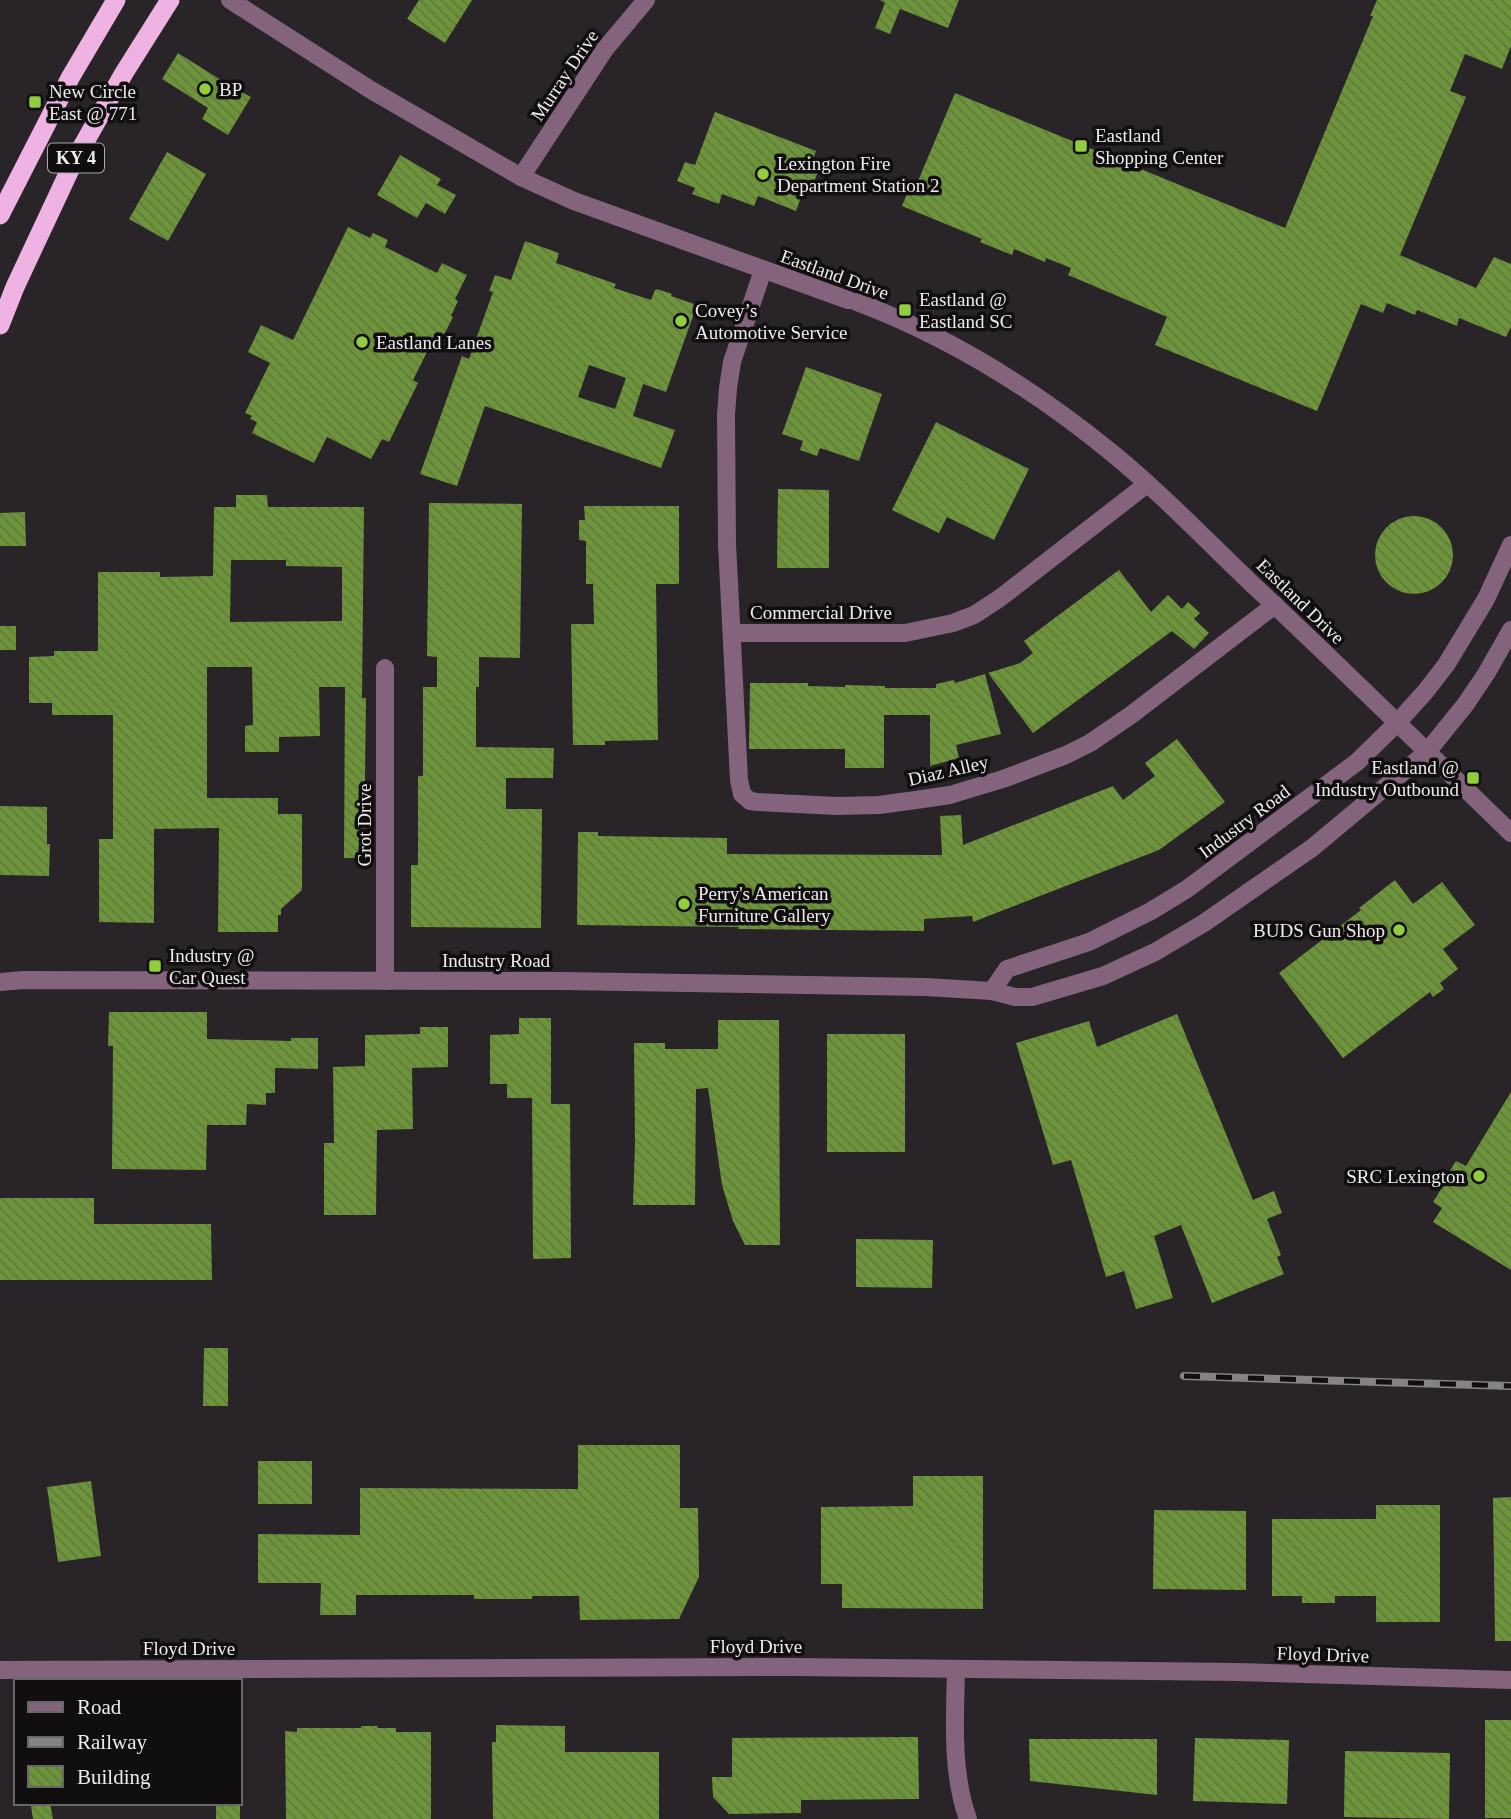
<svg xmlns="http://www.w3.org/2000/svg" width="1511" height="1819" font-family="Georgia,serif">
<defs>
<pattern id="building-back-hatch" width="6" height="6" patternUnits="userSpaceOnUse" patternTransform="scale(1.75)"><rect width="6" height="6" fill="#6d943b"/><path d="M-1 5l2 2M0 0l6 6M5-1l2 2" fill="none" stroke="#60793f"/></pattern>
</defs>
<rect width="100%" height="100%" fill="#282427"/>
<!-- building -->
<g fill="url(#building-back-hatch)" fill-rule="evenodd">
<polygon points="419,0 472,0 445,43 407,19"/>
<polygon points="880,0 959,0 948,28 900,9 890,34 875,28 885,3"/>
<polygon points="1377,0 1511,0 1511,46 1502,69 1465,54 1450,91 1466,97 1400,255 1476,288 1494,257 1511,264 1511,327 1506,337 1459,318 1457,326 1417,310 1415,315 1387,303 1383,313 1361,304 1317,411 1155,345 1167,317 1068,275 1071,268 1046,258 1045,262 1014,249 1012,255 980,242 982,239 902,206 908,191 913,193 955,93 1285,228 1373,16 1370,16"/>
<polygon points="178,53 232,87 251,97 228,135 202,119 208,108 162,79"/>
<polygon points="715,112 816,151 811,164 820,167 809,194 803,192 796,211 758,196 754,206 722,194 719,204 692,194 695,188 677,181 685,162 695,165"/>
<polygon points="167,152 206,174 168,241 129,219"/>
<polygon points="400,155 441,179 437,185 456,195 445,214 426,203 417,218 377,195"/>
<polygon points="348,227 370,238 373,233 388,240 385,247 437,273 442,263 467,275 455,299 458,301 451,316 453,317 444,335 437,332 413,380 418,383 389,442 382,439 371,459 327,437 314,463 252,433 257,422 250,419 252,416 245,413 270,363 248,352 261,325 293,340"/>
<path d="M525 241 559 253 556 263 616 284 614 288 651 300 655 290 657 289 672 294 671 296 697 305 666 392 643 384 633 416 675 430 661 468 485 406 457 486 420 474 462 356 469 359 493 292 489 291 495 275 511 280ZM589 365 626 378 615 409 578 397Z"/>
<polygon points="806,367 882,394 859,461 820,448 817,456 800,450 803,441 782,434"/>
<polygon points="936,422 1029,469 994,540 947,517 939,533 892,510"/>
<polygon points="778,489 829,490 829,568 777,568"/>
<path d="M236 495H267L268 507H364L362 698H366L364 858H344L345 687H319L320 736 279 737V752H245V726L253 725 252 667H207V798H278V814H302V890L281 909V915H278V932H218L219 828 154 829V923L99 922V839H113V715H52V703H29V657L54 656V651H98V572H160V577L213 576 214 507H236ZM231 560H286V566L342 567V621L230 622Z"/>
<polygon points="429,503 522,504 520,658 479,657 479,687 476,687 476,747 554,748 553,778 506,778 506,809 542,809 541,928 411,927 411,865 418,865 418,776 423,776 423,687 437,687 437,657 427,656"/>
<polygon points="584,506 679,506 679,584 656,584 658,740 605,741 605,745 573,745 571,624 594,624 593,584 586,584 586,541 579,540 579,520 585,520"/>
<polygon points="25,512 26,546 0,546 0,513"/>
<circle cx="1414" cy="555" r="39"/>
<polygon points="1119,570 1151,612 1168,595 1182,609 1188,602 1200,613 1194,619 1209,633 1194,649 1172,631 1033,733 988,673 1020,663 1033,653 1024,641"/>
<rect x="0" y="626" width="16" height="24"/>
<polygon points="985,674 1001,734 956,745 959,758 930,766 930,715 884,715 884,768 845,768 845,749 749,749 750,683 808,683 808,686 845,687 845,685 885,686 885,688 936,688 936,684 954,680 955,683"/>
<polygon points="1177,739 1225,802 1159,850 973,922 972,916 924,919 924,931 738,929 738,927 577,925 578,832 598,832 598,836 727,838 727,854 942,855 940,816 961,815 963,845 1113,786 1123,800 1155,776 1145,763"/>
<polygon points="0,806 47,807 47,844 50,844 49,876 0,875"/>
<polygon points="1395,880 1413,904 1442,882 1475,925 1443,949 1458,969 1440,983 1444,989 1433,997 1430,992 1343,1058 1279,973 1361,910 1359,908"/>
<polygon points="109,1012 207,1012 207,1039 291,1041 291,1038 318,1038 318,1069 275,1068 275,1093 266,1093 266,1105 247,1104 246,1125 207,1125 206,1170 112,1169 113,1046 108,1046"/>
<polygon points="1177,1014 1253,1200 1274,1191 1282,1213 1267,1219 1281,1255 1277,1257 1284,1274 1212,1303 1181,1225 1154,1236 1173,1298 1136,1309 1124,1271 1106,1277 1071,1160 1053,1165 1016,1043 1089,1021 1097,1047"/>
<polygon points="519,1018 551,1018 551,1104 570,1104 571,1258 533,1259 532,1098 507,1098 507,1084 490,1084 490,1035 519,1034"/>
<polygon points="718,1020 779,1020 780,1245 745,1245 733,1221 722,1185 708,1088 696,1089 695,1205 633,1205 635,1144 634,1043 665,1043 665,1049 718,1049"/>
<polygon points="420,1027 448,1027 448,1067 412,1068 413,1129 377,1130 376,1215 324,1215 324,1143 334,1143 333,1067 365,1066 365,1035 420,1034"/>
<rect x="827" y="1034" width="78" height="118"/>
<polygon points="1511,1092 1511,1270 1433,1222 1442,1208 1433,1202 1443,1186 1441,1185 1456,1161 1466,1166"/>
<polygon points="0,1198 94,1198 94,1224 211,1224 212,1280 0,1280"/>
<polygon points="856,1239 933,1240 932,1288 856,1287"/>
<polygon points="204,1348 228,1348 228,1406 203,1406"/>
<polygon points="578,1445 680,1445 680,1508 698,1508 699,1577 679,1619 580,1620 579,1596 532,1596 532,1599 474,1599 474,1595 356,1595 356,1615 320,1615 321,1583 258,1583 258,1534 360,1535 360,1488 578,1489"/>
<rect x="258" y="1461" width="54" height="43"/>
<polygon points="913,1476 983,1476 983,1609 842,1608 842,1584 821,1584 821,1507 913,1506"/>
<polygon points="91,1481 101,1556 58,1562 47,1487"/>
<polygon points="1511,1497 1511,1641 1495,1641 1493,1498"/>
<polygon points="1376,1505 1440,1505 1440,1622 1376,1622 1376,1596 1335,1596 1335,1603 1302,1603 1302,1596 1272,1596 1272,1519 1376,1519"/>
<polygon points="1154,1510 1246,1511 1246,1590 1153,1589"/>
<rect x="1485" y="1720" width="26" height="98"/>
<polygon points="496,1725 565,1726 565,1752 659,1752 659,1819 493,1819 492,1742 496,1742"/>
<polygon points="361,1726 378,1726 377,1728 396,1728 396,1732 431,1732 431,1819 286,1819 285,1731 297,1732 297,1728 361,1728"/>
<polygon points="918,1737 919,1799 801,1800 801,1813 729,1814 713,1797 712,1777 732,1777 732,1738"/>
<polygon points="1195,1738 1289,1740 1287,1804 1193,1801"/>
<polygon points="1029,1739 1157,1739 1157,1795 1030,1781"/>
<polygon points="1345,1751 1450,1753 1449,1819 1344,1817"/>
<polygon points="50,1803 53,1819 33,1819 31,1806"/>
<rect x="216" y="1803" width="24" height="16"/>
</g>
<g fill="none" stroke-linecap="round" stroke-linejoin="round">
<!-- minor -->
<g stroke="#84637d" stroke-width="18">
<polyline points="521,177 605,49 646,0"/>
<polyline points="763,270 732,362 728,388 726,415 727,544 739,780 742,794 750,801 757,802 837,806 879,805 916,800 950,795 1006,778 1066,755 1090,743 1131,715 1275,605"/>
<polyline points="733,633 905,633 953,623 974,615 1000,598 1147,484"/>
<polyline points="385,668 385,981"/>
<polyline points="0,982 23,980 563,981 925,987 992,991 1015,997 1032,997 1103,976 1155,952 1204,923 1312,848 1427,752 1465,705 1486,674 1511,630"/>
<polyline points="992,991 1007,969 1089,942 1151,911 1187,889 1357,762 1397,723 1425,692 1446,665 1486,599 1511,545"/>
<path d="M956 1669C955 1719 951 1772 968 1819"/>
<polyline points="0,1670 795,1667 1238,1672 1511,1680"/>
</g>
<!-- tertiary -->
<g stroke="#84637d" stroke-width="18">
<polyline points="230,0 371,90 521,177 574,201 848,300"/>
<path d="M857 302C950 337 1035 390 1112 453 1161 493 1205 539 1251 583 1339 665 1425 750 1511 833"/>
</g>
<!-- trunk -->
<g stroke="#eeb3e2" stroke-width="19">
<polyline points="0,215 70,78 116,0"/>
<polyline points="0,325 15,287 74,161 124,73 170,0"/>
</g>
<!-- rail casing -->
<g stroke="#868385" stroke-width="8">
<polyline id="rail" points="1184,1376 1511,1386"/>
</g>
<!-- rail -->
<use href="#rail" stroke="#100e0f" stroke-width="5" stroke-dasharray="16" stroke-linecap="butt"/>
</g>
<!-- markers -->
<g fill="#91cd3f" stroke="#100e0f" stroke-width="2.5">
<circle cx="205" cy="89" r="7"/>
<rect x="28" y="95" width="14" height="14" rx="3.5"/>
<rect x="1074" y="139" width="14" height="14" rx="3.5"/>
<circle cx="763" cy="174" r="7"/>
<rect x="898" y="303" width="14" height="14" rx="3.5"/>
<circle cx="681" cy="321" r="7"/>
<circle cx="362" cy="342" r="7"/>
<rect x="1466" y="771" width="14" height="14" rx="3.5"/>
<circle cx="684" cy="904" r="7"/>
<circle cx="1399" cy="930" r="7"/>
<rect x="148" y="959" width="14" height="14" rx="3.5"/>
<circle cx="1479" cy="1176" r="7"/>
</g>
<g text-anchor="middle" stroke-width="7" stroke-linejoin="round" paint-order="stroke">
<!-- shield labels -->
<rect fill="#100e0f" stroke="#aba9aa" stroke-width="2" x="48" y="143.5" width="56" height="29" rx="5"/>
<g font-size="18" font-weight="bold" fill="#eeebed">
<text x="76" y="164">KY 4</text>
</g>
<!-- street labels -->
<g font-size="19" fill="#eeebed" stroke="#100e0f">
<text transform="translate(564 75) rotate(-56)" y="7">Murray Drive</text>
<text transform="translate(835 274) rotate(20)" y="7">Eastland Drive</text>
<text transform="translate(1301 601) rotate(44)" y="7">Eastland Drive</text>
<text x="821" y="619">Commercial Drive</text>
<text transform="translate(948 770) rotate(-13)" y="7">Diaz Alley</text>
<text transform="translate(1244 821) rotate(-37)" y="7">Industry Road</text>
<text transform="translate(364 825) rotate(-90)" y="7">Grot Drive</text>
<text x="496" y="967">Industry Road</text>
<text x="756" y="1653">Floyd Drive</text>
<text x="189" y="1655">Floyd Drive</text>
<text transform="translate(1323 1654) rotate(2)" y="7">Floyd Drive</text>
</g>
<!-- poi labels -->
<g font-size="19" fill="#eeebed" stroke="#100e0f" text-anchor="start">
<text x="219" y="96">BP</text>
<text x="49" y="98">New Circle<tspan x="49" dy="22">East @ 771</tspan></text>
<text x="1095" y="142">Eastland<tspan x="1095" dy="22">Shopping Center</tspan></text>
<text x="777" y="170">Lexington Fire<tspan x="777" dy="22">Department Station 2</tspan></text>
<text x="919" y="306">Eastland @<tspan x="919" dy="22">Eastland SC</tspan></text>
<text x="695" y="317">Covey’s<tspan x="695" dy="22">Automotive Service</tspan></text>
<text x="376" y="349">Eastland Lanes</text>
<text x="1459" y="774" text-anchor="end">Eastland @<tspan x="1459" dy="22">Industry Outbound</tspan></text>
<text x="698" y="900">Perry's American<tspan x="698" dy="22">Furniture Gallery</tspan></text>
<text x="1385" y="937" text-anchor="end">BUDS Gun Shop</text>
<text x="169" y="962">Industry @<tspan x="169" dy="22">Car Quest</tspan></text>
<text x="1465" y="1183" text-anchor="end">SRC Lexington</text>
</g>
</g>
<!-- legend -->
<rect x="14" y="1679" width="228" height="126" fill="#100e0f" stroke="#696668" stroke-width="2"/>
<rect x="28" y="1702" width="35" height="10" fill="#84637d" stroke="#696668" stroke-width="2"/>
<text x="77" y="1714" font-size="21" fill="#eeebed">Road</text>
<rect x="28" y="1737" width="35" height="10" fill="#868385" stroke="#696668" stroke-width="2"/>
<text x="77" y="1749" font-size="21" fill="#eeebed">Railway</text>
<rect x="28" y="1766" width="35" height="21" fill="url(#building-back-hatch)" stroke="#696668" stroke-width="2"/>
<text x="77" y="1784" font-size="21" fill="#eeebed">Building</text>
</svg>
